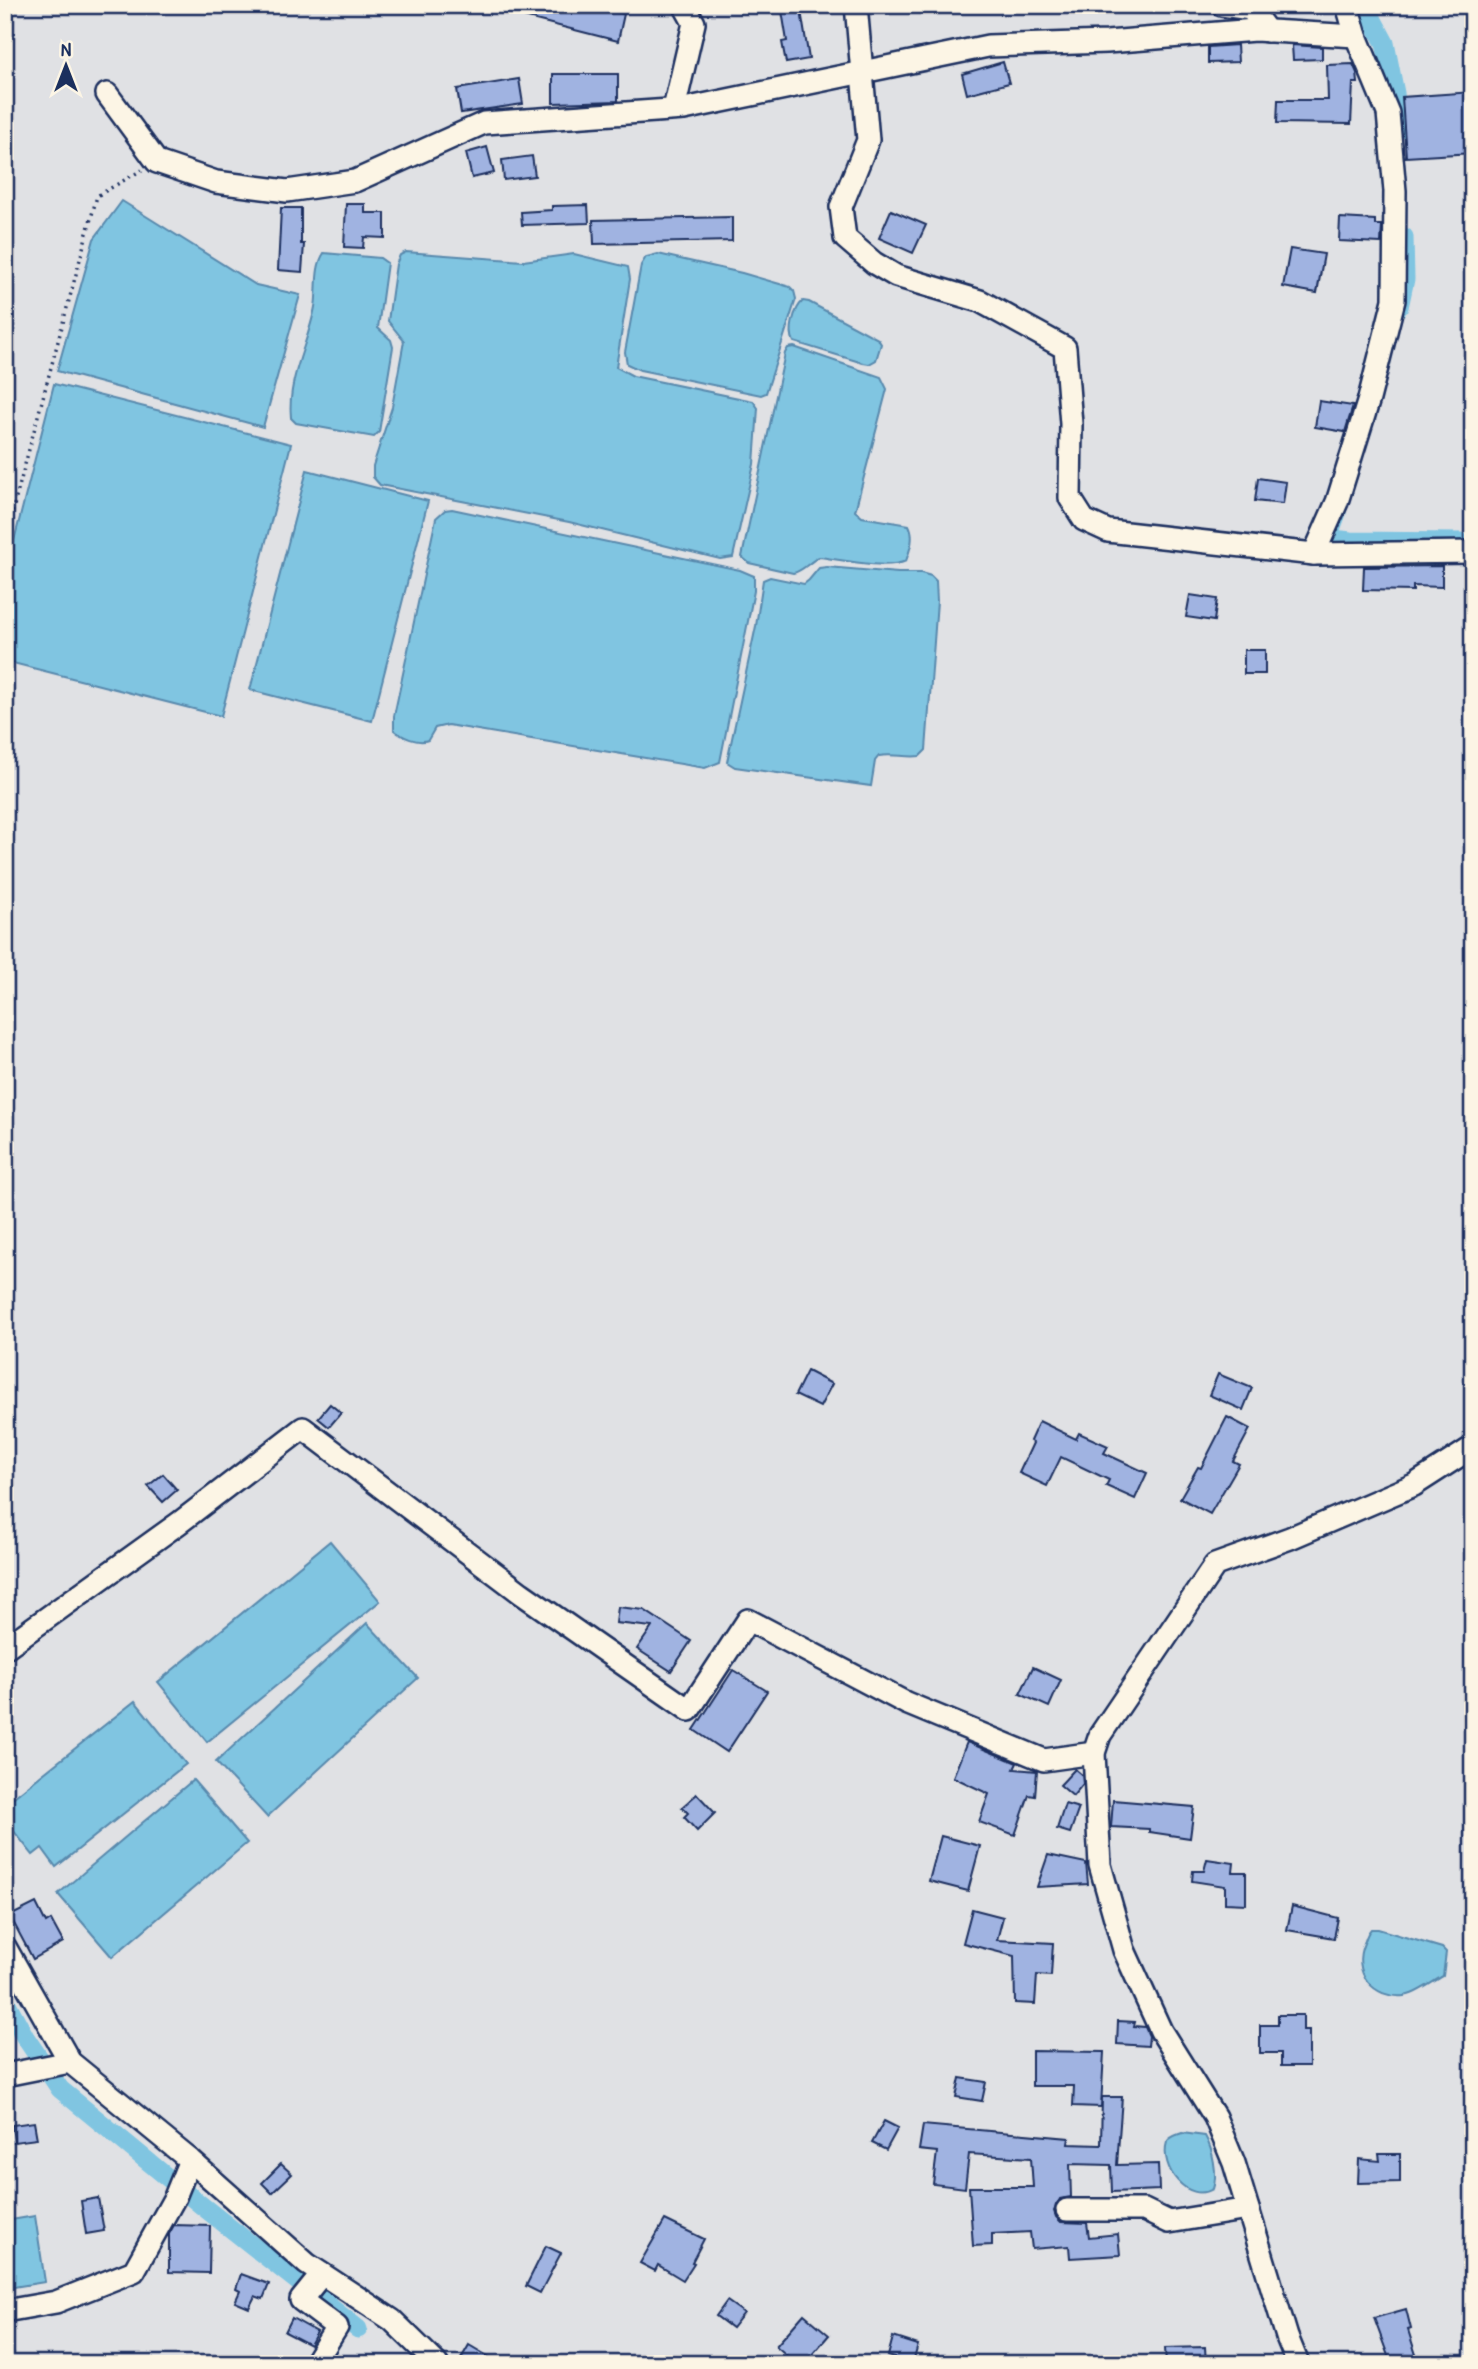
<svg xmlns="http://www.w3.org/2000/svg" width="1478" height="2369" font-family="'Patrick Hand',sans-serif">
<rect width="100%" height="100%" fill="#e0e1e4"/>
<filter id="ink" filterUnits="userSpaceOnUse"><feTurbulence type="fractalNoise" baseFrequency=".0143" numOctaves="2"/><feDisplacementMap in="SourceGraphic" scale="14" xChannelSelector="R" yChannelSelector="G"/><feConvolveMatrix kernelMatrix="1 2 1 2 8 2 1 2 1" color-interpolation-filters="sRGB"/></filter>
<g filter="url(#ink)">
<!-- water -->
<g fill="#80c5e1" stroke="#5889ad" stroke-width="2">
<polygon points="122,201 256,285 300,295 263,427 57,371 94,239"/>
<polygon points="406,252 523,261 574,254 628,267 630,279 616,367 633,376 753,401 758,408 754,464 733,557 720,559 569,522 380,485 373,477 373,466 392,407 404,341 388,321 396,264 400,255"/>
<path d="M324 253 380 258 387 263 378 328 391 340 393 347 379 432 374 437 296 423 291 418C287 379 308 344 315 307 318 290 314 268 324 253Z"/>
<polygon points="658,254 742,273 790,287 794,291 796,299 766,393 761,395 640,370 627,364 625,352 641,265 646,257"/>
<path d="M803 301 809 302 878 339 881 344 876 360 869 364 863 363 794 342C788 331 794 309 803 301Z"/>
<path d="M794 347 881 377 887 389 855 511 862 517 909 525C915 536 910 550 906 561 886 570 842 560 819 557 809 562 803 571 793 573L749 563 742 557 785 353 788 348Z"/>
<polygon points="54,384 291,444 221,716 5,661 5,576"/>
<polygon points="307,470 428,501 372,721 250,690"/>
<path d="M452 509 740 570 754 576V591L720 762 705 768 448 725 435 728 428 740C418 744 402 737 394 730V716L436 518 445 510Z"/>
<path d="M827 567 898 573H921L931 576 936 581 937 601 926 750 920 756C906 758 892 753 879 756L875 761 871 786 735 767 727 762 756 626 763 580 770 577 804 584 809 580 819 568Z"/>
<polygon points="330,1541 380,1601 207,1742 158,1682"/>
<polygon points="367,1623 418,1678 267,1817 216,1762"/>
<polygon points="135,1701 186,1764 56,1867 42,1848 33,1855 5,1820 5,1804"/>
<polygon points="193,1780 247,1843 112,1957 58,1894"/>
<path d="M1371 1929H1378L1442 1948 1446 1952 1443 1976C1432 1982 1416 1995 1404 1996 1373 1999 1351 1972 1364 1943 1367 1937 1366 1934 1371 1929Z"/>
<path d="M1182 2133 1205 2136C1213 2150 1218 2174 1213 2189 1188 2204 1159 2168 1167 2142 1169 2137 1177 2135 1182 2133Z"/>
<polygon points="35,2216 45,2282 7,2288 5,2221"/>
</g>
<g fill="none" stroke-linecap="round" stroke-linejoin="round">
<!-- canal -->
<g stroke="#80c5e1" stroke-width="19">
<polyline points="1365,5 1385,43 1395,93 1398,130"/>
<polyline points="1399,307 1405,279 1404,237"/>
<polyline points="1337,513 1330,532 1334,539 1350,541 1461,542"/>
<polyline points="5,2000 25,2037 60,2089 201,2205 358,2329"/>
</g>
</g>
<!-- building -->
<g fill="#a0b3e1" stroke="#1b2f5e" stroke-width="2">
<polygon points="501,5 588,5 624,14 618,41 500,11"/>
<polygon points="781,5 800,5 809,59 786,63 782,42 787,41"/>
<polygon points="1237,45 1238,62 1208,63 1208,47"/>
<polygon points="1292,45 1322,47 1322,59 1293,60"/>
<polygon points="1003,62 1009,83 967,94 962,74"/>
<polygon points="1353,64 1357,73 1358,83 1353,83 1351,124 1277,123 1278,100 1328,100 1327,65"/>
<polygon points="553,74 618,74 618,101 553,103"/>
<polygon points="519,79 523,104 461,113 457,89"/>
<polygon points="1473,92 1473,153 1406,157 1402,97"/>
<polygon points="487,147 494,173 472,178 466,153"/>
<polygon points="532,156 535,176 504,180 502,160"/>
<polygon points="346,204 365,204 365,213 385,213 385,238 364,237 363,248 344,247"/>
<polygon points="588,205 589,223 522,225 521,212 552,210 552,206"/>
<polygon points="281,208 301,208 301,244 304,244 302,272 278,270"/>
<polygon points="891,210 926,225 913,253 879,238"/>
<polygon points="732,217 732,241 594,244 593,220"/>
<polygon points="1340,218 1375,220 1375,225 1382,225 1381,243 1339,241"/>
<polygon points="1290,249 1324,254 1317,293 1283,287"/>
<polygon points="1319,401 1353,406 1345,432 1315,427"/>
<polygon points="1258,478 1286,482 1283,504 1255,501"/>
<polygon points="1442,566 1442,587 1413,586 1413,591 1363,590 1364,567"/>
<polygon points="1190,595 1217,599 1214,621 1186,617"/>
<rect x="1244" y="650" width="21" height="24"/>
<polygon points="807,1371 832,1384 820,1407 795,1395"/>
<polygon points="1218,1374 1252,1388 1243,1410 1209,1395"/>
<polygon points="330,1404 341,1413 329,1427 318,1418"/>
<polygon points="1227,1417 1250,1429 1233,1461 1239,1464 1210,1514 1180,1498 1198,1467 1201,1468"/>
<polygon points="1039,1421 1076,1439 1079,1433 1108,1446 1104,1453 1147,1473 1135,1499 1106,1486 1109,1480 1061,1457 1047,1486 1019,1473 1033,1443 1030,1441"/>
<polygon points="163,1474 177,1490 163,1502 148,1486"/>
<polygon points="618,1607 644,1610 691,1641 671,1671 637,1649 652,1627 616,1623"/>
<polygon points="1033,1667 1061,1680 1049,1707 1020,1694"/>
<polygon points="733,1670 767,1691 727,1752 694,1730"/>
<polygon points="967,1742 1017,1763 1014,1769 1037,1771 1035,1796 1029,1795 1015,1835 979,1822 989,1794 953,1777"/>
<polygon points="1075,1769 1082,1775 1083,1784 1073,1796 1060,1785"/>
<polygon points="697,1794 715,1813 697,1831 684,1817 688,1813 682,1807"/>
<polygon points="1113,1800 1194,1807 1190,1838 1149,1832 1149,1829 1111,1827"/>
<polygon points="1065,1804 1079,1808 1070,1833 1057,1829"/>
<polygon points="941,1836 980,1846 968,1891 929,1881"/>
<polygon points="1048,1855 1086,1863 1088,1884 1037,1887"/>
<polygon points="1207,1859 1234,1863 1233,1872 1246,1872 1246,1904 1225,1903 1225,1886 1192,1881 1193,1871 1204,1871"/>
<polygon points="36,1903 46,1923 51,1920 63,1942 33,1959 10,1916"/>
<polygon points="1292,1906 1338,1918 1334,1938 1287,1930"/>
<polygon points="972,1909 1003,1917 997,1940 1053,1943 1051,1976 1037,1975 1035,2004 1015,2003 1014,1956 963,1943"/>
<polygon points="1278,2015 1303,2015 1303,2030 1309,2030 1309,2066 1281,2066 1281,2053 1260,2053 1260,2025 1278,2025"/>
<polygon points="1118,2021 1135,2022 1134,2026 1145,2027 1149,2036 1148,2046 1117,2044"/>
<polygon points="1032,2051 1104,2052 1101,2107 1073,2106 1074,2086 1032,2086"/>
<polygon points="960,2078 986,2082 982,2101 956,2097"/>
<polygon points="1102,2097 1122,2097 1117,2165 1158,2164 1159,2190 1112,2192 1111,2165 1070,2164 1071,2197 1060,2199 1054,2211 1056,2217 1061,2222 1087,2223 1089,2237 1118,2234 1120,2255 1070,2258 1069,2246 1032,2249 1030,2232 992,2234 992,2245 973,2246 969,2187 1033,2187 1031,2158 969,2154 965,2188 933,2184 937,2152 919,2150 923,2125 1069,2138 1068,2144 1101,2145"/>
<polygon points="884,2121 898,2128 886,2150 872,2143"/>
<polygon points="34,2122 37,2139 14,2142 12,2125"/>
<polygon points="1379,2154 1400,2154 1400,2182 1358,2183 1359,2159 1380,2161"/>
<polygon points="281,2164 292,2174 272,2193 262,2183"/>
<polygon points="98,2198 104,2231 86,2234 81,2201"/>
<polygon points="665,2220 704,2239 692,2262 694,2263 683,2280 658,2265 655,2271 640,2263"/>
<polygon points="174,2225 210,2226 209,2273 169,2272 169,2234"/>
<polygon points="546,2246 561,2253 540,2293 526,2286"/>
<polygon points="241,2274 269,2284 263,2299 255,2296 249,2308 235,2302 240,2291 236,2289"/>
<polygon points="727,2301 744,2313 732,2328 716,2316"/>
<polygon points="1406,2309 1411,2329 1408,2330 1417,2358 1400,2364 1391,2364 1374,2318"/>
<polygon points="804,2314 829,2335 804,2364 797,2364 776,2346"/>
<polygon points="292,2318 317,2332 310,2345 285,2332"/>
<polygon points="893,2337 918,2345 913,2363 888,2356"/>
<polygon points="469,2345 501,2364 458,2364"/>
<polygon points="1205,2347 1206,2364 1166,2364 1165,2348"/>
</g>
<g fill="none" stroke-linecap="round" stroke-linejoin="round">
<!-- street casing -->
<g stroke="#1b2f5e" stroke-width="26">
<g id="street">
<polyline points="856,5 868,140 841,207 845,238 874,263 896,276 980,301 1065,348 1071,424 1070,498 1084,520 1108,531 1314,554 1473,552"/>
<polyline points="1222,5 1251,9 1267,31"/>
<polyline points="107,94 157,162 216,182 287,191 355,181 484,123 684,109 988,46 1107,42 1255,30 1356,36"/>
<polyline points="674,109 694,23 684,5"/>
<polyline points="1314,554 1337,502 1369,399 1394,300 1395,191 1388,113 1356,36 1347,5"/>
<polyline points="5,1648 179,1523 303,1428 521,1593 689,1710 748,1620 906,1703 1044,1760 1094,1753"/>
<polyline points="5,1947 70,2062 190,2160 307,2264 392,2320 437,2364"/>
<polyline points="5,2075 70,2062"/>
<polyline points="1067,2210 1144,2210 1169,2222 1248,2209"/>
<polyline points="5,2311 56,2302 134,2271 175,2197 190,2160"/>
<polyline points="314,2364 337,2327 301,2300 322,2274"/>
<polyline points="1298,2364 1287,2337 1234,2163 1215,2117 1161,2031 1124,1950 1100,1865 1094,1753 1100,1735 1215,1565 1290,1538 1414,1485 1473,1447"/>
</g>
</g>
<!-- path -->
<polyline stroke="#1b2f5e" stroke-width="3.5" stroke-dasharray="2 5" stroke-linecap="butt" points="5,539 97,196 142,170"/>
<!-- street -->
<use href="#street" stroke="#fcf5e5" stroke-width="21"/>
</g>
</g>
<!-- margin -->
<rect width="1478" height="2369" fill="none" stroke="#fcf5e5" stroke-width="28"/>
<rect x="14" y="14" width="1450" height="2341" fill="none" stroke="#1b2f5e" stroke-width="2.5" filter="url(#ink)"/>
<!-- north arrow -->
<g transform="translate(66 66)" stroke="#fcf5e5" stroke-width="5" paint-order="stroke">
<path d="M0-5L12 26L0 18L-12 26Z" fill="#1b2f5e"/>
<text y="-10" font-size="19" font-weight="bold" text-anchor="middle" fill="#1b2f5e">N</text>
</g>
</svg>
